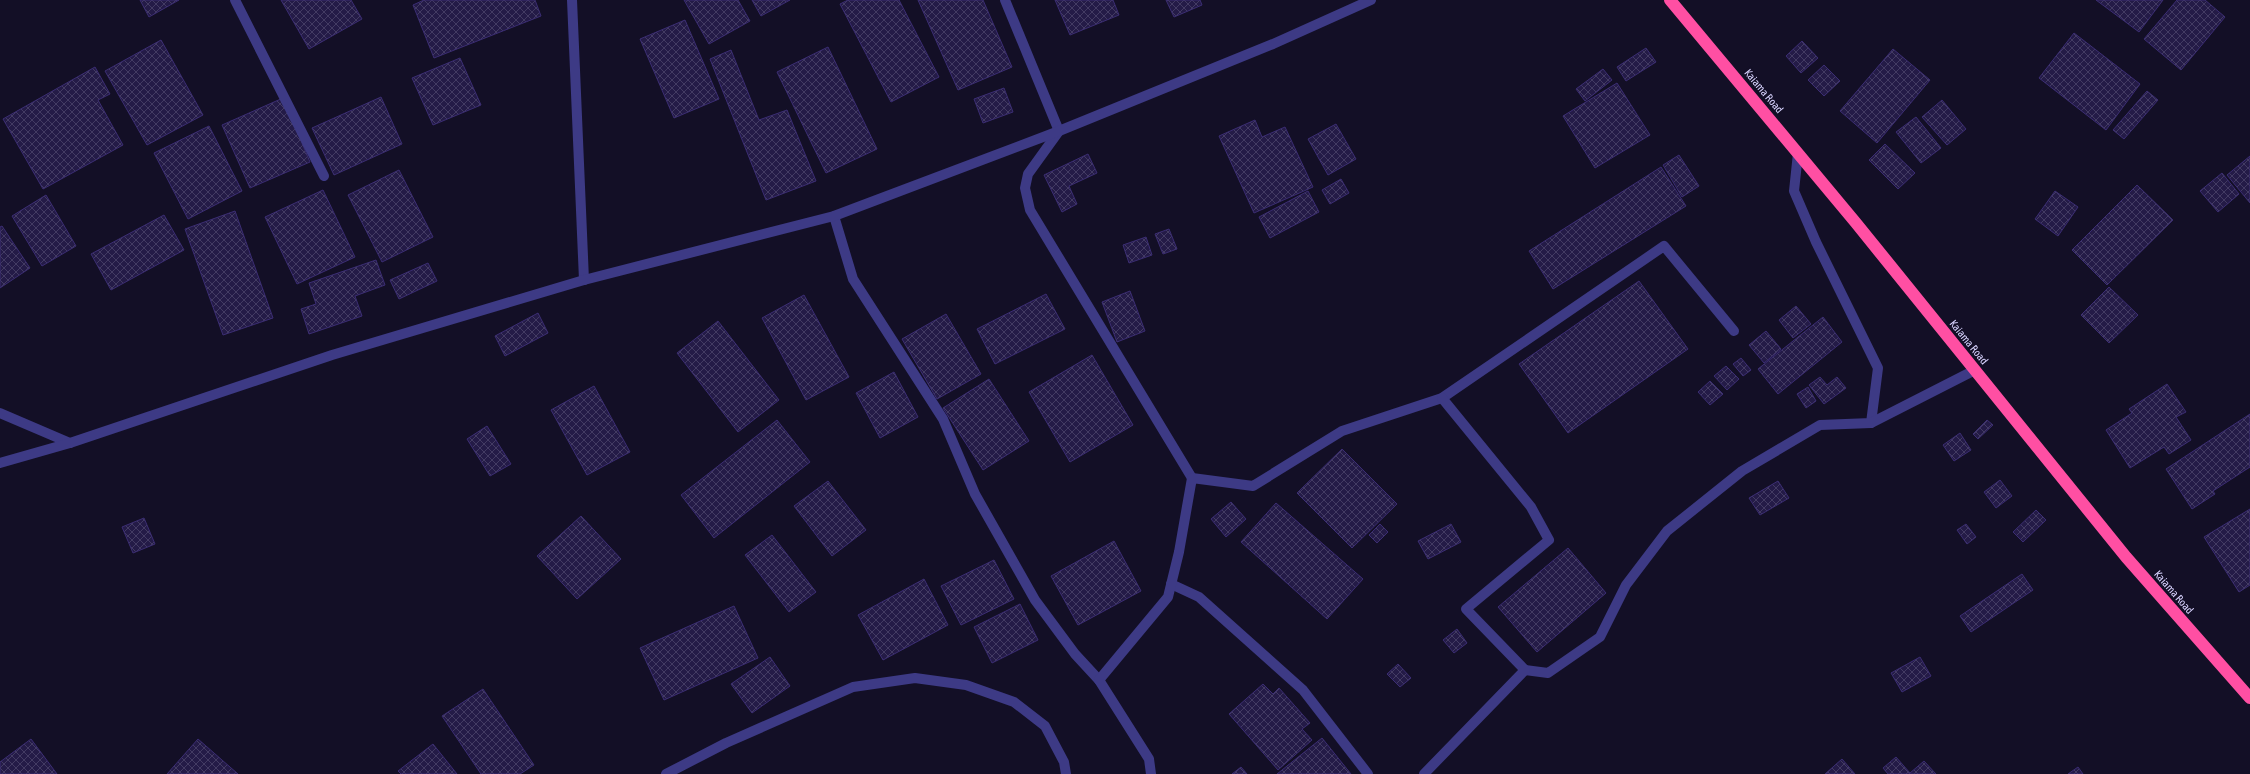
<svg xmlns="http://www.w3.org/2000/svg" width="2250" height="774" font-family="'Asap Condensed',sans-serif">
<defs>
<pattern id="building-cross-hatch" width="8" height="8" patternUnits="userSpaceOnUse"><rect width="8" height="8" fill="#241b47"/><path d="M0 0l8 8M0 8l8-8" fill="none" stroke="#433b63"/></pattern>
</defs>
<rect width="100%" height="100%" fill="#130f26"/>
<!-- building -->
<g fill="url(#building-cross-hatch)" stroke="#3b2d73">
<polygon points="140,0 179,0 149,17"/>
<polygon points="281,0 351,0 362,19 309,49"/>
<polygon points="424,0 535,0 541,16 434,58 413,5"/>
<polygon points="684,0 738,0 750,21 709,44"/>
<polygon points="752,0 790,0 761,16"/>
<polygon points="848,0 899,0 939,77 891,102 840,4"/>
<polygon points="918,0 983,0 1012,67 958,90"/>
<polygon points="1055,0 1113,0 1119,15 1070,35"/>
<polygon points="1166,0 1200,0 1202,5 1174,17"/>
<polygon points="2096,0 2163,0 2139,32"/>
<polygon points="2177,0 2205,0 2225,17 2181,70 2144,39"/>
<polygon points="685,20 719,99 674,118 640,39"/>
<polygon points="2074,33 2140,84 2106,130 2039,78"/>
<polygon points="161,40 203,115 147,145 105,71"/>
<polygon points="1802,41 1818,58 1801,73 1786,56"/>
<polygon points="828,47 877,149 826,173 777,72"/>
<polygon points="1646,48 1656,62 1626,81 1617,67"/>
<polygon points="1893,49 1930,80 1877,143 1840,111"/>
<polygon points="731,50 759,120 787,110 816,181 766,200 710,59"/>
<polygon points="460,58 481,105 433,125 412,78"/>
<polygon points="1824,65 1840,81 1824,96 1808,80"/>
<polygon points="95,67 110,94 98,100 123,145 43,189 3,119"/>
<polygon points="1603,69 1612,80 1585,101 1576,89"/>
<polygon points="1617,83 1650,135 1595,168 1563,116"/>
<polygon points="1004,88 1013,112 983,123 974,99"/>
<polygon points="2147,91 2158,100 2124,139 2113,130"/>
<polygon points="381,97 402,144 334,175 312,128"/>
<polygon points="283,98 310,162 250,188 222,125"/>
<polygon points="1942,100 1966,129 1947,145 1922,117"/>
<polygon points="1916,117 1941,148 1921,163 1896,132"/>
<polygon points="1255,120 1262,137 1285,127 1313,187 1254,213 1219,136"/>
<polygon points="1336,124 1356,159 1328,175 1308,139"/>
<polygon points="209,126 242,191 188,219 154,153"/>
<polygon points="1885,144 1915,173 1898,189 1869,160"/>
<polygon points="1088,154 1097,173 1069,186 1077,204 1062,212 1044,175"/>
<polygon points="1679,155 1699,186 1682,197 1663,165"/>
<polygon points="2250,156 2250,203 2227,175"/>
<polygon points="1661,167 1686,206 1553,289 1529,251"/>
<polygon points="399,170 433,237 382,262 348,195"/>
<polygon points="2222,173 2239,194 2218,212 2200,191"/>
<polygon points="1341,179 1349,193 1330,204 1322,190"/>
<polygon points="2137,185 2173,220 2107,285 2072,250"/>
<polygon points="323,190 355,257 297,284 265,217"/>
<polygon points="1308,191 1319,212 1270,238 1259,217"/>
<polygon points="2055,191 2078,207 2058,236 2035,219"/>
<polygon points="46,195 76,246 42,266 12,216"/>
<polygon points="235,211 273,318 223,335 185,229"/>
<polygon points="164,215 184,250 111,290 91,254"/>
<polygon points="2,226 30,268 0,288 0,227"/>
<polygon points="1169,229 1177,249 1163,254 1155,234"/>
<polygon points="1146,237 1152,255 1129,263 1123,245"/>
<polygon points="376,260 385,285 355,296 362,316 309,334 301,309 316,304 309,283"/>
<polygon points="428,263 437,281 399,299 390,280"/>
<polygon points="1639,281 1688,349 1568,433 1519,364"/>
<polygon points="2109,287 2138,315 2109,343 2081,315"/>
<polygon points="1130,291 1145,331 1117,342 1102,302"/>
<polygon points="1046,294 1065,329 995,364 977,329"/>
<polygon points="804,295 849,377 806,400 762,318"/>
<polygon points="1796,306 1811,324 1793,338 1779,320"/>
<polygon points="538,313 548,333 505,356 495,336"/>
<polygon points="946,314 981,374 937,399 902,339"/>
<polygon points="1823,317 1842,342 1778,394 1758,369"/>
<polygon points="718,321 779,400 738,432 677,353"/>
<polygon points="1766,331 1781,349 1764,363 1749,345"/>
<polygon points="1092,355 1133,425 1070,462 1029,392"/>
<polygon points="1741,358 1751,370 1743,376 1733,364"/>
<polygon points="1726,366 1739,379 1727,390 1714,376"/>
<polygon points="894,372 918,417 880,438 856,393"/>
<polygon points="1820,377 1827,385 1837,377 1846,388 1824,404 1809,385"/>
<polygon points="989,379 1029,441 983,470 943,408"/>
<polygon points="1710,381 1723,394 1710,405 1698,392"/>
<polygon points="2167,384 2186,412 2176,417 2191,440 2169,454 2164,447 2130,468 2106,430 2132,413 2129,409"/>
<polygon points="594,386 630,452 587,475 551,410"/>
<polygon points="1808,387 1816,401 1806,408 1797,394"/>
<polygon points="2250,414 2250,467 2213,491 2215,494 2192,509 2166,469"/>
<polygon points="777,420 810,462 714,538 681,495"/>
<polygon points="1987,420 1993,425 1978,439 1973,434"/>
<polygon points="487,426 511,464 490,476 467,439"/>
<polygon points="1960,433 1971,450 1954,461 1943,445"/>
<polygon points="1342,449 1397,504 1352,548 1297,493"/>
<polygon points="2000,480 2012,496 1996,508 1984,492"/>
<polygon points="828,481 866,530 832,556 794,506"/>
<polygon points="1778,481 1789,498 1760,515 1749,498"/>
<polygon points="1231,502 1246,519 1226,537 1211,519"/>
<polygon points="1276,503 1363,579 1327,619 1241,542"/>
<polygon points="2250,509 2250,585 2239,592 2204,537"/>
<polygon points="2036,510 2046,520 2023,542 2013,532"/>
<polygon points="581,516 621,559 577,599 537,556"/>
<polygon points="144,518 155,544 133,553 122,527"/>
<polygon points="1380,524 1388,532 1377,543 1369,535"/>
<polygon points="1451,524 1461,542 1428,559 1418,541"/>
<polygon points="1966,524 1976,537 1967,544 1957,530"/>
<polygon points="772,535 816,592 789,612 745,555"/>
<polygon points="1114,541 1141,591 1078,625 1051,576"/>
<polygon points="1568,548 1606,593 1537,652 1498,607"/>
<polygon points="994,560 1014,599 961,625 941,586"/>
<polygon points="2022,574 2033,590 1971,632 1960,616"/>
<polygon points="924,579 948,625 883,660 858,615"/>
<polygon points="1020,604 1038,640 992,663 974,627"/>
<polygon points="734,606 758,658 664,700 640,648"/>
<polygon points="1457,629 1467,643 1454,653 1443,640"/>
<polygon points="770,657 790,686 752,713 731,684"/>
<polygon points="1920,657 1931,676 1902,692 1891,673"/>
<polygon points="1398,664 1411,678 1400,687 1387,674"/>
<polygon points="1263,684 1273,694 1279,688 1310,723 1302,729 1312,740 1278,770 1229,714"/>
<polygon points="483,689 534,765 520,774 481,774 442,716"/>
<polygon points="1322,738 1351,774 1277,774"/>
<polygon points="31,739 57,774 0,774 0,762"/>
<polygon points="198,739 238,774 167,774"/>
<polygon points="433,744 457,774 401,774 398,771"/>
<polygon points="1896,757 1910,773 1924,761 1936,774 1888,774 1883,768"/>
<polygon points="1842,759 1855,774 1825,774"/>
<polygon points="1241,767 1247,774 1232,774"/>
<polygon points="2078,767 2083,774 2068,774"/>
</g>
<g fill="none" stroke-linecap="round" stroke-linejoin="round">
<!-- street -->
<g stroke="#3d3a85" stroke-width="10">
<polyline points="235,0 324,176"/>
<polyline points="572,0 584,280"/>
<polyline points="1005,0 1059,131 1028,174 1025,188 1030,210 1192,478"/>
<polyline points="1798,153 1794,191 1816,242 1878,368 1871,423"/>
<polyline points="834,216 853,279 943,419 975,494 1035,600 1075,654 1099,680"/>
<polyline points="0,413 70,443"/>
<polyline points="0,463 70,443 332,355 584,280 834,216 1059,131 1273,44 1371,0"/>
<polyline points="1171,584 1199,597 1303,690 1368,774"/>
<polyline points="1525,670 1548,673 1600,637 1626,585 1667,531 1742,471 1820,425 1871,423 1975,370"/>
<polyline points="666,774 726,743 853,687 915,678 966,685 1014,702 1045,726 1064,762 1066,774"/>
<polyline points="1151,774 1149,759 1099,680 1168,597 1179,552 1192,478 1253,486 1342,431 1442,398 1664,246 1734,331"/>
<polyline points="1424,774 1525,670 1466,609 1549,540 1531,507 1442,398"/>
</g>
<!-- highway -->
<polyline stroke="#ff4fa3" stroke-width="12" points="1670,0 1856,223 2126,557 2250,698"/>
</g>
<g text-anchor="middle" stroke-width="4" stroke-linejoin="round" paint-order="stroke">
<!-- street labels -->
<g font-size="11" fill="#d9d4ff" stroke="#130f26">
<text transform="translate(1764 91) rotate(50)" y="4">Kaiama Road</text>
<text transform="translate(1969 342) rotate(51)" y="4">Kaiama Road</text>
<text transform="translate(2174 592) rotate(49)" y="4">Kaiama Road</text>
</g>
</g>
</svg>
